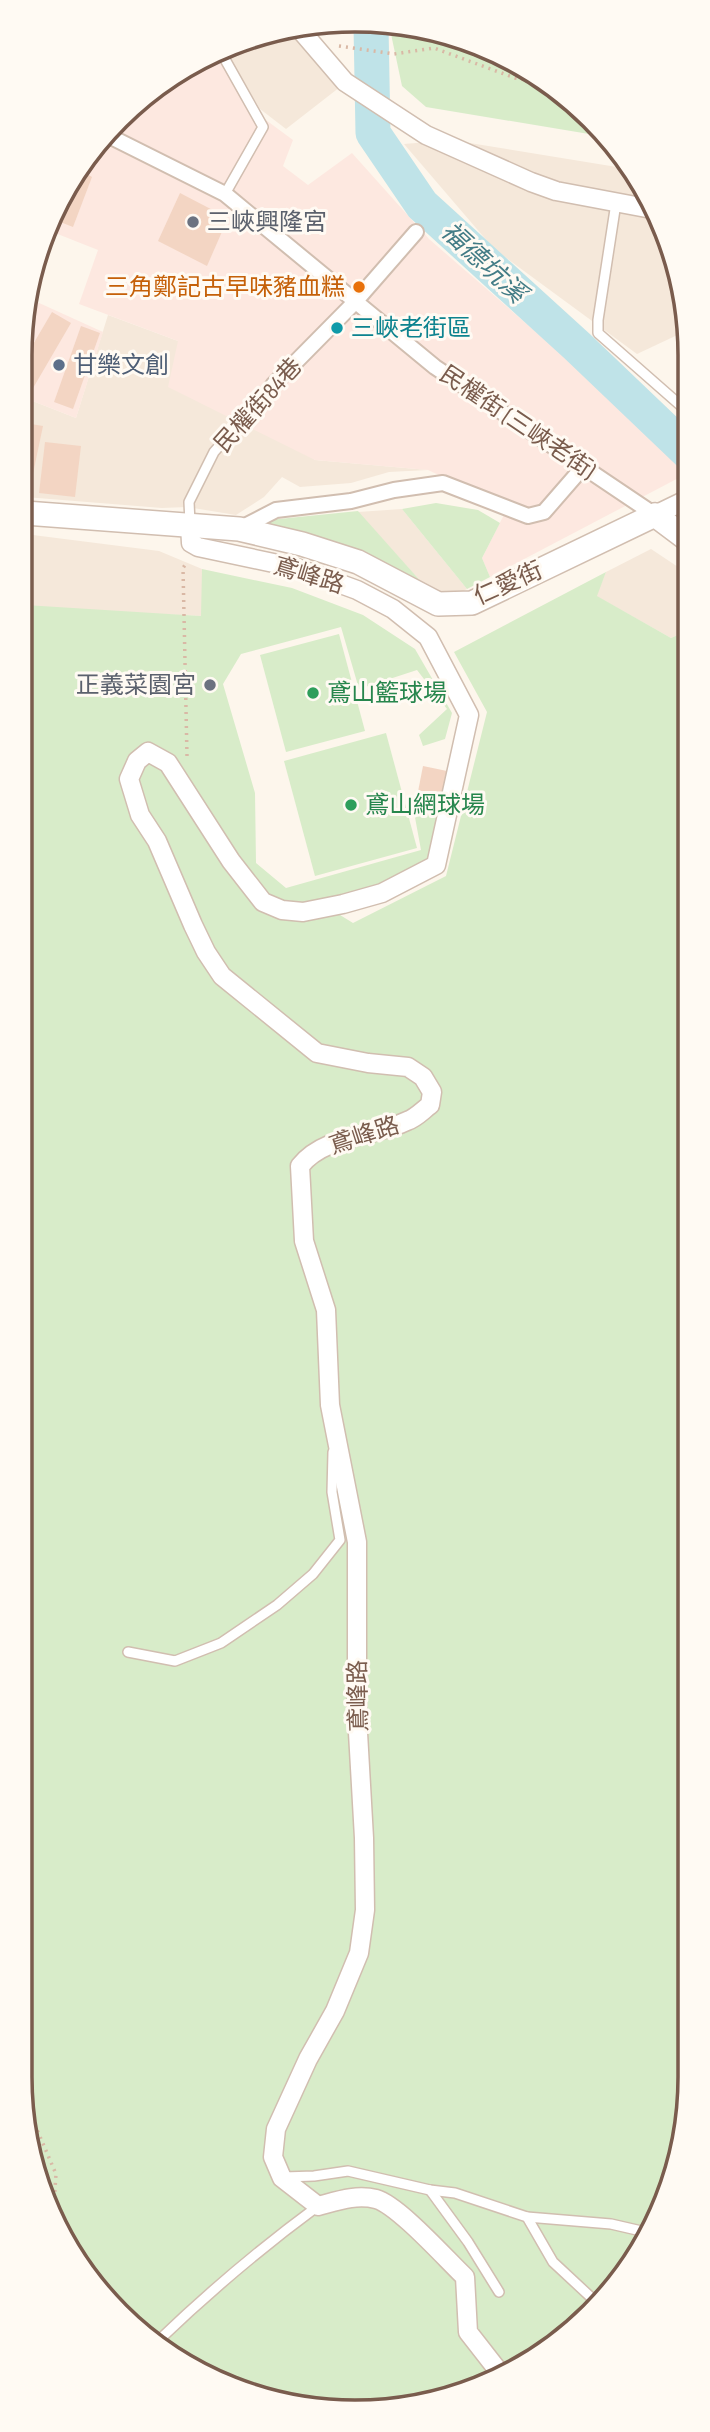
<svg xmlns="http://www.w3.org/2000/svg" width="710" height="2432" font-family="'Sofia Sans Condensed','Noto Sans TC',sans-serif">
<rect width="100%" height="100%" fill="#fdf6ec"/>
<!-- residential -->
<g fill="#f5e8da">
<polygon points="288,26 340,87 286,129 260,109 226,52"/>
<polygon points="451,140 629,169 656,207 688,312 688,330 637,354 494,249 404,144"/>
<polygon points="108,315 178,341 315,460 428,470 389,472 351,483 300,487 282,477 264,497 236,515 187,507 162,508 25,497 25,398 76,418"/>
<polygon points="402,509 467,589 459,593 442,594 424,585 358,512"/>
<polygon points="25,534 159,551 202,569 202,616 25,608"/>
<polygon points="651,549 687,573 687,631 671,638 596,596 606,572"/>
</g>
<!-- commercial -->
<g fill="#fde8e0">
<polygon points="218,55 251,109 293,140 283,166 308,185 352,153 429,239 688,464 688,473 490,577 482,558 508,507 428,470 315,460 168,387 178,341 79,304 98,250 50,231 76,169 168,76"/>
<polygon points="26,297 103,332 76,418 25,398"/>
</g>
<!-- green -->
<g fill="#d8ecc9">
<polygon points="393,26 420,26 504,54 593,118 607,137 426,107 402,86 391,34"/>
<polygon points="436,503 478,510 500,523 482,558 490,577 467,589 402,509"/>
<polygon points="358,511 424,585 264,524 269,520"/>
<path d="M202 569 292 588 363 615 415 649 452 713 445 739 423 746 419 735 447 709 417 670 359 689 341 627 241 654 223 684 255 793 256 863 286 888 421 850 414 812 437 817 428 859C393 882 359 891 319 902L353 923 446 876 487 712 454 652 606 572 597 596 671 638 687 631 684 2142 646 2245 560 2343 442 2401 333 2412 206 2378 103 2299 45 2205 19 2077 25 605 201 616Z"/>
<polygon points="339,634 365,731 286,752 260,655"/>
<polygon points="386,733 417,848 315,876 284,761"/>
</g>
<g fill="none" stroke-linecap="round" stroke-linejoin="round">
<!-- river -->
<polyline stroke="#bfe3e8" stroke-width="35" points="371,26 373,133 422,205 577,346 688,452"/>
</g>
<!-- building -->
<g fill="#f3d5c3">
<polygon points="77,168 92,177 73,227 55,220"/>
<polygon points="180,193 228,218 207,266 158,241"/>
<polygon points="52,312 71,323 29,395 25,393 25,358"/>
<polygon points="81,326 100,333 73,409 54,402"/>
<polygon points="25,423 43,426 30,488 25,486"/>
<polygon points="45,442 81,446 75,497 39,493"/>
<polygon points="423,766 447,771 437,817 414,812"/>
</g>
<g fill="none" stroke-linecap="round" stroke-linejoin="round">
<!-- service casing -->
<g stroke="#d1beb0" stroke-width="12">
<g id="service">
<polyline points="222,54 263,127 225,194"/>
<polyline points="616,203 598,320 598,333 688,412"/>
<polyline points="190,523 189,502 214,452 273,385"/>
<polyline points="128,1652 175,1661 221,1643 277,1605 313,1574 340,1540 332,1492 333,1452"/>
<polyline points="284,2177 314,2176 348,2171 430,2190 455,2193 527,2217 553,2262 596,2302"/>
<polyline points="430,2190 468,2242 499,2292"/>
<polyline points="527,2217 611,2224 650,2233"/>
<path d="M158 2341C209 2292 261 2248 318 2206"/>
</g>
</g>
<!-- pedestrian casing -->
<g stroke="#d1beb0" stroke-width="18">
<g id="pedestrian">
<polyline points="109,136 225,194 435,367 655,515"/>
<polyline points="273,385 355,302 416,232"/>
<polyline points="239,529 276,510 351,501 394,490 443,483 528,516 544,512 584,466"/>
</g>
</g>
<!-- minor casing -->
<g stroke="#d1beb0" stroke-width="21">
<g id="minor">
<polyline points="297,26 345,82 426,135 531,182 556,191 657,210"/>
<polyline points="655,515 688,499"/>
<path d="M190 525 191 543 198 547 297 568 357 590 393 609 428 637 469 715 436 865 382 893 343 904 303 912 282 910 263 902 231 861 168 763 148 752 137 761 129 779 140 815 157 841 193 925 206 952 222 976 317 1053 368 1063 408 1067 423 1077 432 1092 430 1105C423 1110 416 1118 407 1121 374 1137 324 1135 300 1166L304 1241 326 1310 330 1405 357 1542V1715L364 1838 365 1910 359 1953 335 2011 308 2059 276 2129 273 2157 282 2178 318 2206C337 2201 356 2194 376 2199 398 2205 446 2259 465 2277L468 2332 500 2373"/>
</g>
</g>
<!-- tertiary casing -->
<g stroke="#d1beb0" stroke-width="26">
<polyline id="tertiary" points="25,513 239,529 302,544 358,562 438,604 472,603 655,515 687,539"/>
</g>
<!-- path -->
<g stroke="#d9b8a5" stroke-width="3.5" stroke-dasharray="2 5" stroke-linecap="butt">
<polyline points="339,46 394,54 434,48 515,78 544,83"/>
<polyline points="187,756 183,568 187,562"/>
<polyline points="26,2113 38,2132 56,2174 53,2219"/>
</g>
<!-- service -->
<use href="#service" stroke="#fff" stroke-width="9"/>
<!-- pedestrian -->
<use href="#pedestrian" stroke="#fff" stroke-width="14"/>
<!-- minor -->
<use href="#minor" stroke="#fff" stroke-width="18"/>
<!-- tertiary -->
<use href="#tertiary" stroke="#fff" stroke-width="23"/>
</g>
<!-- markers -->
<g fill="#6b7280" stroke="#fffaf3" stroke-width="2.5">
<circle cx="193" cy="222" r="7"/>
<circle cx="210" cy="685" r="7"/>
</g>
<circle fill="#e8710a" stroke="#fffaf3" stroke-width="2.5" cx="359" cy="287" r="7"/>
<circle fill="#0f9aa8" stroke="#fffaf3" stroke-width="2.5" cx="337" cy="328" r="7"/>
<circle fill="#5c6f8a" stroke="#fffaf3" stroke-width="2.5" cx="59" cy="365" r="7"/>
<g fill="#2e9e5b" stroke="#fffaf3" stroke-width="2.5">
<circle cx="313" cy="693" r="7"/>
<circle cx="351" cy="805" r="7"/>
</g>
<g text-anchor="middle" stroke-width="6" stroke-linejoin="round" paint-order="stroke">
<!-- worship labels -->
<g font-size="24" fill="#5b616d" stroke="#fffaf3" text-anchor="start">
<text x="207" y="230">三峽興隆宮</text>
<text x="196" y="693" text-anchor="end">正義菜園宮</text>
</g>
<!-- food labels -->
<g font-size="24" fill="#c56008" stroke="#fffaf3" text-anchor="end">
<text x="345" y="295">三角鄭記古早味豬血糕</text>
</g>
<!-- culture labels -->
<g font-size="24" fill="#0d838f" stroke="#fffaf3" text-anchor="start">
<text x="351" y="336">三峽老街區</text>
</g>
<!-- service labels -->
<g font-size="24" fill="#4e5e75" stroke="#fffaf3" text-anchor="start">
<text x="73" y="373">甘樂文創</text>
</g>
<!-- street labels -->
<g font-size="24" fill="#7a5c4d" stroke="#fffaf3">
<text transform="translate(258 405) rotate(-48)" y="8">民權街84巷</text>
<text transform="translate(518 422) rotate(34)" y="8">民權街 (三峽老街)</text>
<text transform="translate(309 575) rotate(17)" y="8">鳶峰路</text>
<text transform="translate(508 583) rotate(-24)" y="8">仁愛街</text>
<text transform="translate(364 1135) rotate(-18)" y="8">鳶峰路</text>
<text transform="translate(358 1696) rotate(-91)" y="8">鳶峰路</text>
</g>
<!-- leisure labels -->
<g font-size="24" fill="#27864d" stroke="#fffaf3" text-anchor="start">
<text x="327" y="701">鳶山籃球場</text>
<text x="365" y="813">鳶山網球場</text>
</g>
<!-- water labels -->
<g font-size="26" font-style="italic" fill="#437c86" stroke="#fffaf3">
<text transform="translate(484 262) rotate(43)" y="9">福德坑溪</text>
</g>
</g>
<!-- crop -->
<path d="M0 0H710V2432H0ZM355 32H355A323 323 0 0 1 678 355V2077A323 323 0 0 1 355 2400H355A323 323 0 0 1 32 2077V355A323 323 0 0 1 355 32Z" fill="#fffaf3" fill-rule="evenodd"/>
<path fill="none" stroke="#7a5c4d" stroke-width="3.5" d="M355 32H355A323 323 0 0 1 678 355V2077A323 323 0 0 1 355 2400H355A323 323 0 0 1 32 2077V355A323 323 0 0 1 355 32Z"/>
</svg>
